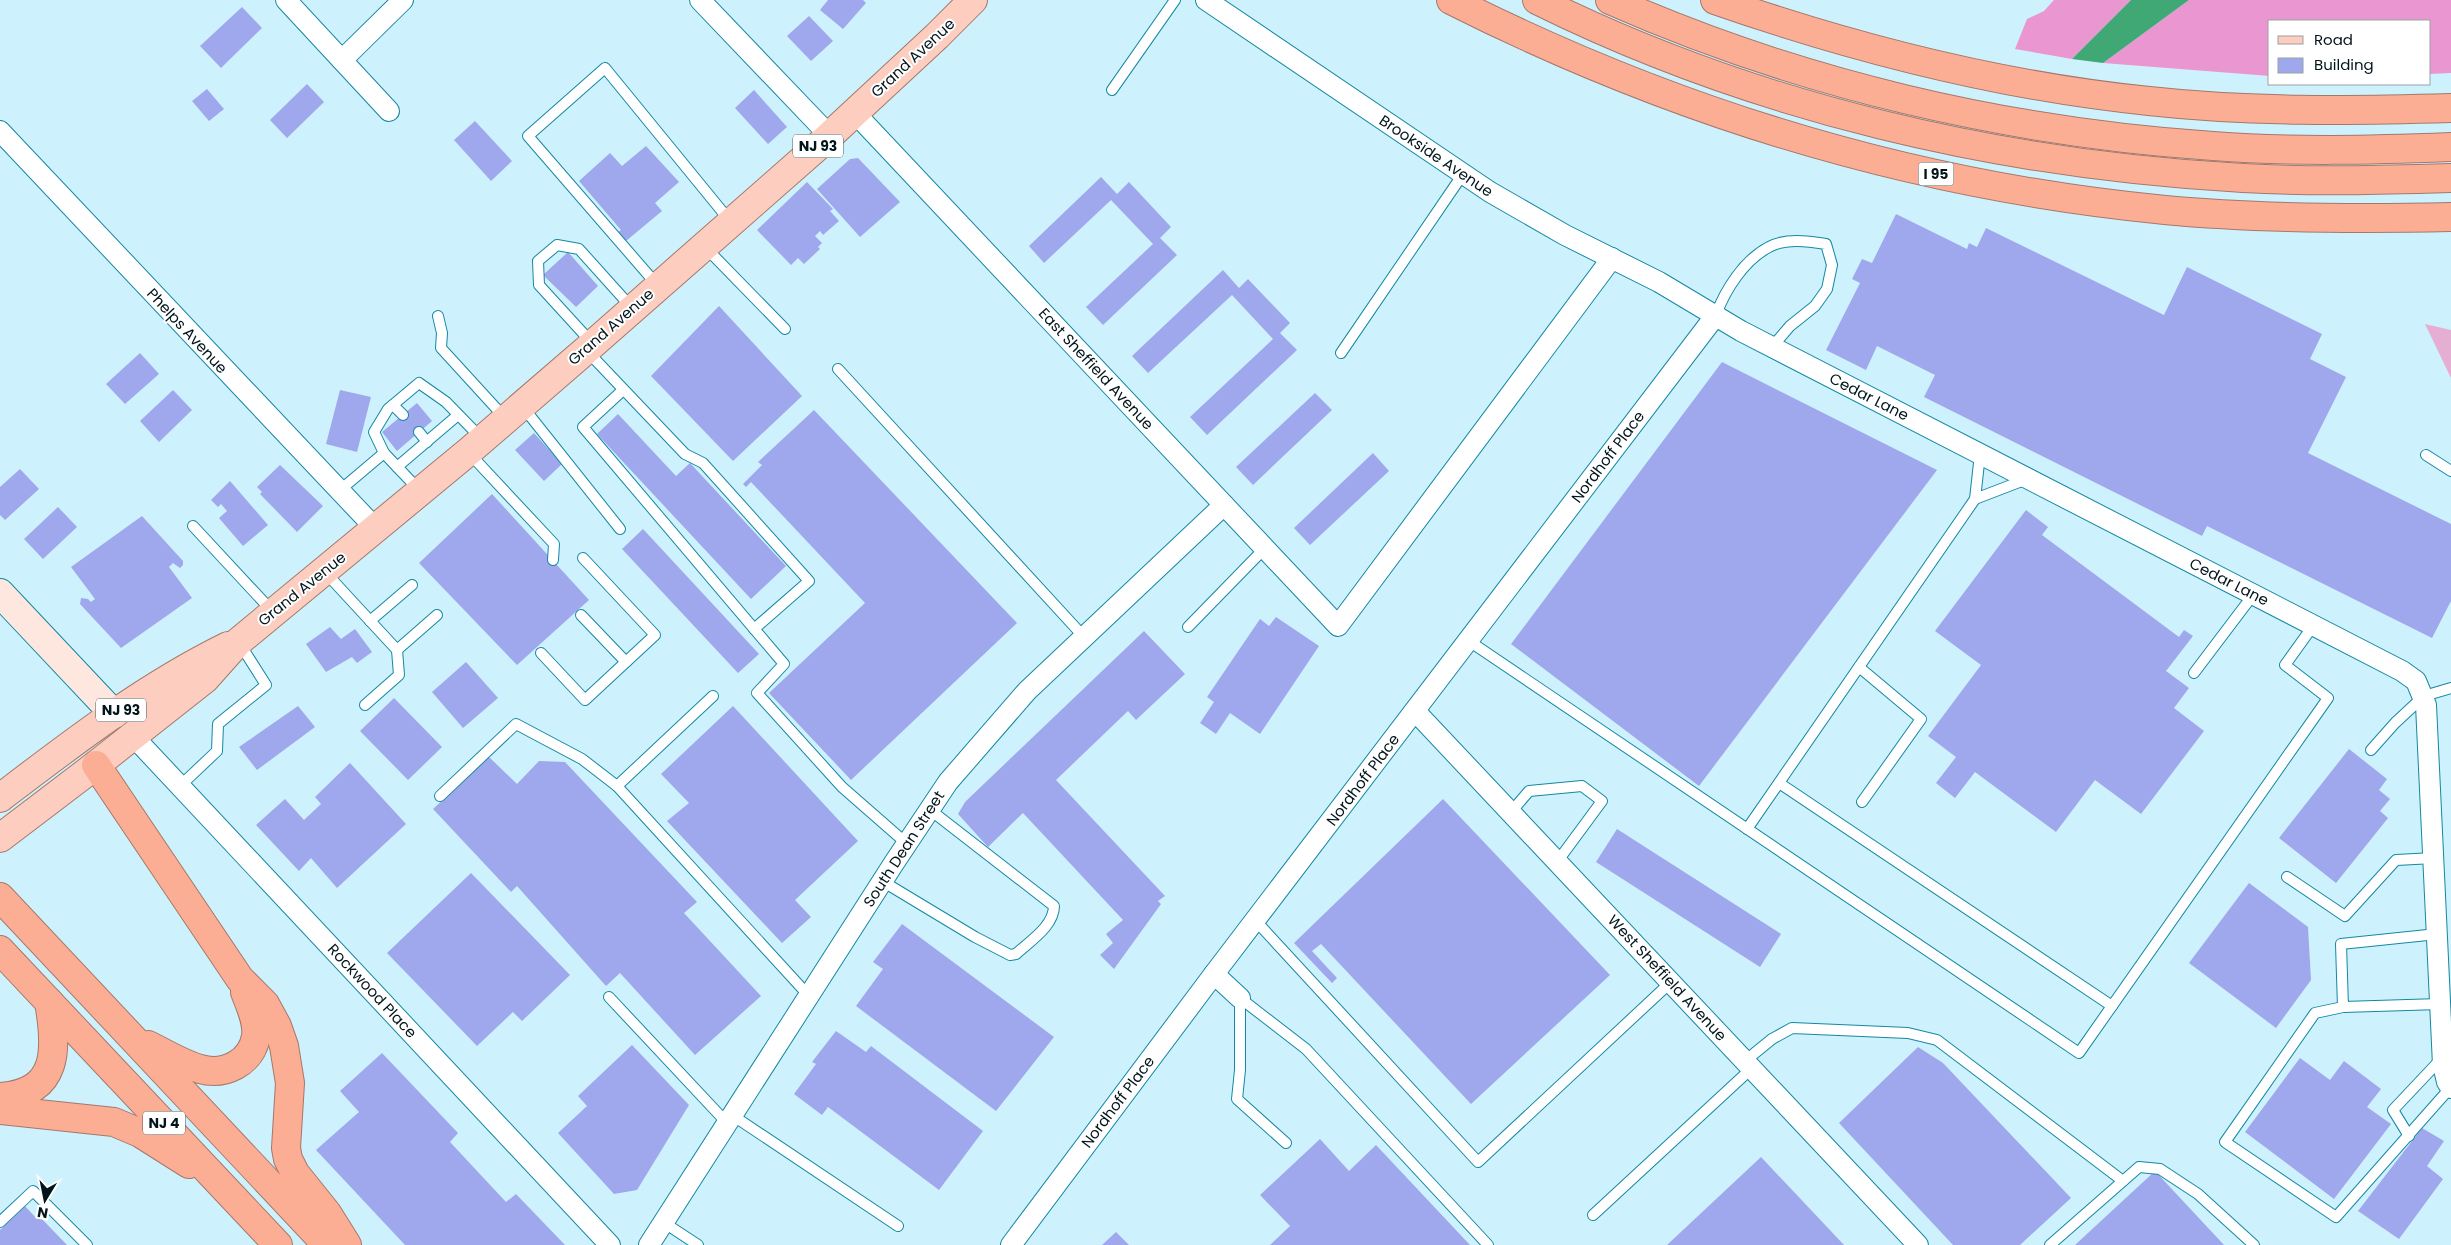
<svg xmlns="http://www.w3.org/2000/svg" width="2451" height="1245" font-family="Poppins,sans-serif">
<rect width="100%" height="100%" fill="#cef2fd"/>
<!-- green -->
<polygon fill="#e5aed3" points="2425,324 2451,330 2451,378"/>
<!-- forest -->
<g fill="#ea96d1">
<polygon points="2054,0 2131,0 2072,59 2015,49 2027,19 2044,11"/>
<polygon points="2189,0 2451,0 2451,73 2430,74 2430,21 2270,21 2270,76 2103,63"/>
</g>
<!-- water -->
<polygon fill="#3fa874" points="2131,0 2189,0 2103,63 2072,59"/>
<!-- building -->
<g fill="#9fa7ed">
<polygon points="828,0 863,0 866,3 843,29 820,10"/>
<polygon points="242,7 262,28 221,68 200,46"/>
<polygon points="809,16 833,41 811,61 787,36"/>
<polygon points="307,84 324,102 287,138 270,120"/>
<polygon points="207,89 224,109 209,121 192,101"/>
<polygon points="754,90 787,127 768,144 735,108"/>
<polygon points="475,121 512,161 491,181 454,140"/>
<polygon points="646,146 679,182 655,203 662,211 626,241 617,233 621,230 579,181 610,153 622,166"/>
<polygon points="858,158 900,202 860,237 817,189 850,159"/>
<polygon points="1101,177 1117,194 1129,182 1171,227 1160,238 1177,255 1103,325 1086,307 1153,244 1111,200 1044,263 1029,246"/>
<polygon points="807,182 833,209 830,211 839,221 823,235 820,231 815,236 822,243 818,247 820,249 804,264 798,258 791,265 757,230"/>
<polygon points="1896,214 1967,249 1969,243 1977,247 1986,228 2164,315 2187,267 2322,334 2310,359 2346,377 2308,453 2451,524 2451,601 2432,638 2207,526 2202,536 1924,397 1935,375 1877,346 1866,370 1826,350 1860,283 1852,279 1862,259 1872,263"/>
<polygon points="568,252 598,286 576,307 543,275"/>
<polygon points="1223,270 1239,288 1248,279 1290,323 1280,333 1297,350 1207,435 1190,417 1273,339 1232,295 1148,373 1132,356"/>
<polygon points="719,306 802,396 733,461 651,376"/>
<polygon points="140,353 159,374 125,404 106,384"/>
<polygon points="1722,362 1937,470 1699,786 1511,644"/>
<polygon points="173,390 192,410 159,442 140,421"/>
<polygon points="340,390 371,397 357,452 326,444"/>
<polygon points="1315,393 1332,410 1253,485 1236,467"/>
<polygon points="417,403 432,421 397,451 382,432"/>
<polygon points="814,410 1017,623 851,780 769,693 865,603 751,482 746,487 743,484 762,465 758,462"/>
<polygon points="618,414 676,476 690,463 786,566 751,599 597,434"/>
<polygon points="534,433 562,464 544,481 515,450"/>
<polygon points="1373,453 1389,471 1310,545 1294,528"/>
<polygon points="280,465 323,506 297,532 260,494 262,492 257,487"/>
<polygon points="20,469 39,489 5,520 0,515 0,487"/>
<polygon points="230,481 268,525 243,546 219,518 227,511 221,504 218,507 211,500"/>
<polygon points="492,494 589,600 517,665 419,563"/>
<polygon points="58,507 77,527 43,559 24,539"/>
<polygon points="2026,510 2048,527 2042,535 2179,637 2184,630 2193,636 2166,671 2189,688 2174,708 2204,731 2141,814 2095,780 2056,832 1975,772 1955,798 1936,783 1956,757 1928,736 1981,665 1935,631"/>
<polygon points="142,516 183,561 183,565 180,568 173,563 169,567 192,598 121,648 80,604 81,598 88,599 91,602 95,599 71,567"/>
<polygon points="643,529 759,654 738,673 622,549"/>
<polygon points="1276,617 1319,646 1260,734 1230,713 1216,734 1200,723 1214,702 1207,697 1260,619 1269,626"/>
<polygon points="330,627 341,639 355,629 372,652 357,663 352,657 326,672 306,644"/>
<polygon points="1144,631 1185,674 1136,720 1128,711 1056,780 1165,896 1158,901 1161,904 1114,969 1100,955 1113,943 1106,934 1123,920 1023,813 988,847 958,814 965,802"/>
<polygon points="466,662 498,698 463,728 432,692"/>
<polygon points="394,698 442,747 408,780 360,731"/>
<polygon points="298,706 315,727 257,770 239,747"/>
<polygon points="733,706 858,841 795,900 811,917 782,943 667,821 689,803 661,774"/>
<polygon points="2349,749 2387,779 2379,790 2390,799 2380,811 2388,818 2336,883 2279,838"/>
<polygon points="489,757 517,784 539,761 565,762 697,902 684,913 761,996 695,1055 620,973 606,986 517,886 511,892 433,809"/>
<polygon points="350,763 406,824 337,888 311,858 299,871 256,825 285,799 304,820 321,804 315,797"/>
<polygon points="1443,799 1610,975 1471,1104 1321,944 1312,951 1337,978 1332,983 1294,943"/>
<polygon points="1617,829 1781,934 1760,967 1596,862"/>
<polygon points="471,873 570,975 522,1021 513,1012 477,1046 387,953"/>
<polygon points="2249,883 2308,927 2311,980 2276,1028 2189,963"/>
<polygon points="902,924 1054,1037 996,1111 856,1006 883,969 873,962"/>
<polygon points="836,1031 866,1052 871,1046 983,1131 939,1190 828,1107 822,1115 794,1094 816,1064 812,1062"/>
<polygon points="632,1045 689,1105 637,1190 614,1194 558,1133 587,1106 578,1096"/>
<polygon points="1918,1047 1943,1063 2071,1198 2020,1245 1953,1245 1839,1123"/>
<polygon points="382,1053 458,1133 450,1142 506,1202 516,1194 565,1245 405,1245 316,1150 359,1112 340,1091"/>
<polygon points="2300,1058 2330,1080 2344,1061 2381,1089 2367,1107 2391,1124 2334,1199 2245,1132"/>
<polygon points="2422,1128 2444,1141 2427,1166 2443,1179 2399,1239 2358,1211"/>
<polygon points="1320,1139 1349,1171 1376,1145 1470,1245 1270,1245 1290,1226 1260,1195"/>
<polygon points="1761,1157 1844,1245 1667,1245"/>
<polygon points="2155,1171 2224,1245 2075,1245"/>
<polygon points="25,1206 37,1219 40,1217 67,1245 0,1245 0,1230"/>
<polygon points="1116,1232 1129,1245 1102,1245"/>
</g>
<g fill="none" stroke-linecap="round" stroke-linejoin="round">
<!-- lane casing -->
<g stroke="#1488a2" stroke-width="12">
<g id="lane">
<polyline points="1112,90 1175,0"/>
<polyline points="705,247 785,329"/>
<polyline points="658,286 528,136 605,68 730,221"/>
<path d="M1716 315C1725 290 1744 260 1769 247 1785 238 1808 241 1826 244L1832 265 1827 289 1815 306 1790 326 1772 347"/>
<polyline points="438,316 442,333 441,348 505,418"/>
<polyline points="592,343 539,285 538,261 557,245 579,249 632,308"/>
<polyline points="587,351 685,454 703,463 809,581 754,629"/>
<polyline points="1341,353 1463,174"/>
<polyline points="838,369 1084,637"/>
<polyline points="623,390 583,427 784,664 757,693 842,787 906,843"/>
<polyline points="393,405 403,415"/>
<polyline points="523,407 620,529"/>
<polyline points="419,432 427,442"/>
<polyline points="384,453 374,432 388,409 419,383 446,402 482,439"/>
<polyline points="469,453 554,544 553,560"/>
<polyline points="2426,455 2451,471"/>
<polyline points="397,467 458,415"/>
<polyline points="339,491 384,453 420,491"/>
<polyline points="1975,499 2027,479"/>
<polyline points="193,526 272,611"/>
<polyline points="325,572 397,650 437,615"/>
<polyline points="581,615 626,662"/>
<polyline points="370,621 412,585"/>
<polyline points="1188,627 1265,548"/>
<polyline points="1469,641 2079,1053 2328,698 2285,665 2313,626"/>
<polyline points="541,653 585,700 655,635 583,558"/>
<polyline points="1859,667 1921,719 1862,802"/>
<polyline points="2194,673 2253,595"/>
<polyline points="713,696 617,786 809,996"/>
<polyline points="365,705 399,675 397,650"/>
<polyline points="2371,750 2395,723 2424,696 2451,688"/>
<polyline points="1779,783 2112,1006"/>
<polyline points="180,786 217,751 218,724 266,685 240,644"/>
<polyline points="440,796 516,724 582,759 617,786"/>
<polyline points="1512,811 1529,791 1582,786 1602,801 1557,862"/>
<polyline points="1747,829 1975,499 1980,454"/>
<polyline points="2287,877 2345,916 2396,860 2434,858"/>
<path d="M882 881 975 937 1010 955 1016 954C1030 941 1054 926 1054 906L929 809"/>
<polyline points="1255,920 1478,1162 1671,982"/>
<polyline points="2437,934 2341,944 2343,1007 2440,1004"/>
<polyline points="609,997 727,1123"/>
<polyline points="1240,998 1306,1049 1488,1245"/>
<polyline points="1240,998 1240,1070 1237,1099 1286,1143"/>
<polyline points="2343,1007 2315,1013 2225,1142 2336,1217 2451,1087"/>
<polyline points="1745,1061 1772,1039 1792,1028 1908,1033 1937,1040 2123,1181"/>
<polyline points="732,1115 898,1226"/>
<polyline points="2409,1136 2393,1110 2442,1058"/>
<polyline points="1593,1215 1752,1068"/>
<polyline points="0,1222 33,1191 87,1245"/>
<polyline points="663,1222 698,1245"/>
<polyline points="2050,1245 2139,1167 2160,1169 2198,1194 2254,1245"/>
</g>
</g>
<!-- street casing -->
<g stroke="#1488a2" stroke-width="22">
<g id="street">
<polyline points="286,0 389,111"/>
<polyline points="700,0 829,135"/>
<polyline points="1206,0 1490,192 1565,235 1659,282 1741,331 2402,671 2416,681 2426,705 2443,1065 2447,1082 2451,1088"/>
<polyline points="342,60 403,0"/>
<polyline points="854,112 1338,626 1612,258"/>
<polyline points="0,131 376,529"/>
<polyline points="1415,711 1918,1245"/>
<polyline points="133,736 610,1245"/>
<polyline points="1214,974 1240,998"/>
<polyline points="649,1245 894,863 948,782 1027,691 1224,505"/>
<polyline points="1011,1245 1214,974 1716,315"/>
</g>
</g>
<!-- secondary casing -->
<g stroke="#1488a2" stroke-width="30">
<polyline id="secondary" points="0,593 114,714"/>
</g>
<!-- primary casing -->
<g stroke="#a4786a" stroke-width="30">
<g id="primary">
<path d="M0 798C72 743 146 686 228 646"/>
<polyline points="0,838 96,765 205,679 238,642 468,452 593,344 825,140 937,36 973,0"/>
</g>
</g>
<!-- highway casing -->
<g stroke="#a4786a" stroke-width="30">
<g id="highway">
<path d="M1451 0C1675 113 1915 186 2165 210 2260 219 2356 219 2451 217"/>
<path d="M1537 0C1755 108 2001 165 2243 178 2312 182 2382 180 2451 178"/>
<path d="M1610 0C1800 84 2006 132 2213 146 2292 152 2372 150 2451 147"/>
<path d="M1715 0C1856 49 2000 86 2149 101 2249 112 2350 111 2451 108"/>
<polyline points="96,765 240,979 265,1004 277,1026 284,1046 290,1083 286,1148 288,1159 295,1173 327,1213 347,1245"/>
<polyline points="0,897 327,1245"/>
<polyline points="0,950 278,1245"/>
<path d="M148 1045C165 1053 182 1064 200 1069 224 1076 252 1063 256 1036 258 1021 250 1006 245 992"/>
<path d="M0 1097C60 1093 57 1048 49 1002"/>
<polyline points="0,1110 114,1122 140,1133 189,1164"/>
</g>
</g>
<!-- lane -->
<use href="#lane" stroke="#fff" stroke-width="10"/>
<!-- street -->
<use href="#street" stroke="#fff" stroke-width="20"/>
<!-- secondary -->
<use href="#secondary" stroke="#fee7df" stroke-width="28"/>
<!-- primary -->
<use href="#primary" stroke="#fdcebf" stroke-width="28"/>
<!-- highway -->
<use href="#highway" stroke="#fcae95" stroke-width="28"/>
</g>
<g text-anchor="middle" stroke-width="4" stroke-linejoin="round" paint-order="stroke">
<!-- shield labels -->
<g fill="#fff" stroke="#4e5b5f" stroke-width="1">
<rect x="793" y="134.5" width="50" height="23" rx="4"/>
<rect x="1918.5" y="162.5" width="35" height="23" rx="4"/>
<rect x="96" y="698.5" width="50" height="23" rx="4"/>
<rect x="143" y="1111.5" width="42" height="23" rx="4"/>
</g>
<g font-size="14" font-weight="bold" fill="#02151b">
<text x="818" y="151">NJ 93</text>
<text x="1936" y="179">I 95</text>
<text x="121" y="715">NJ 93</text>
<text x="164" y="1128">NJ 4</text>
</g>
<!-- street labels -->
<g font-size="15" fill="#02151b" stroke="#fff">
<text transform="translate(913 58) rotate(-43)" y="5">Grand Avenue</text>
<text transform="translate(1436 156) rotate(34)" y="5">Brookside Avenue</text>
<text transform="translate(611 327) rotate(-41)" y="5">Grand Avenue</text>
<text transform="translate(187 331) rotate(47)" y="5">Phelps Avenue</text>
<text transform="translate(1096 369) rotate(47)" y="5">East Sheffield Avenue</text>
<text transform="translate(1869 397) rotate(27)" y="5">Cedar Lane</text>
<text transform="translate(1608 457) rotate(-53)" y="5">Nordhoff Place</text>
<text transform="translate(2229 582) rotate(27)" y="5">Cedar Lane</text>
<text transform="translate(302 589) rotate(-39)" y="5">Grand Avenue</text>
<text transform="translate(1363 780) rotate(-53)" y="5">Nordhoff Place</text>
<text transform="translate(904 849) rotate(-57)" y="5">South Dean Street</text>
<text transform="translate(1667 978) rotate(47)" y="5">West Sheffield Avenue</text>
<text transform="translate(372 991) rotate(47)" y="5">Rockwood Place</text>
<text transform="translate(1118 1102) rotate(-53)" y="5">Nordhoff Place</text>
</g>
</g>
<!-- legend -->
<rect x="2268" y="20" width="162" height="65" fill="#ffffff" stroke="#9aa1a4"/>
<rect x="2278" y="36" width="25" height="8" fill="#fdcebf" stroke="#9aa1a4"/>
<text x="2314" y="45" font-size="15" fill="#02151b">Road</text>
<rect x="2278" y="58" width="25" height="15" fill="#9fa7ed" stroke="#9aa1a4"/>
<text x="2314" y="70" font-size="15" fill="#02151b">Building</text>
<!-- north arrow -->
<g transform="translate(45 1200) rotate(190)" stroke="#ffffff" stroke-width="4" paint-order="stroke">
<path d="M0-4L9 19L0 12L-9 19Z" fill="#02151b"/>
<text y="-8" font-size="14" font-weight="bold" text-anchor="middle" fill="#02151b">N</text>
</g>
</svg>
